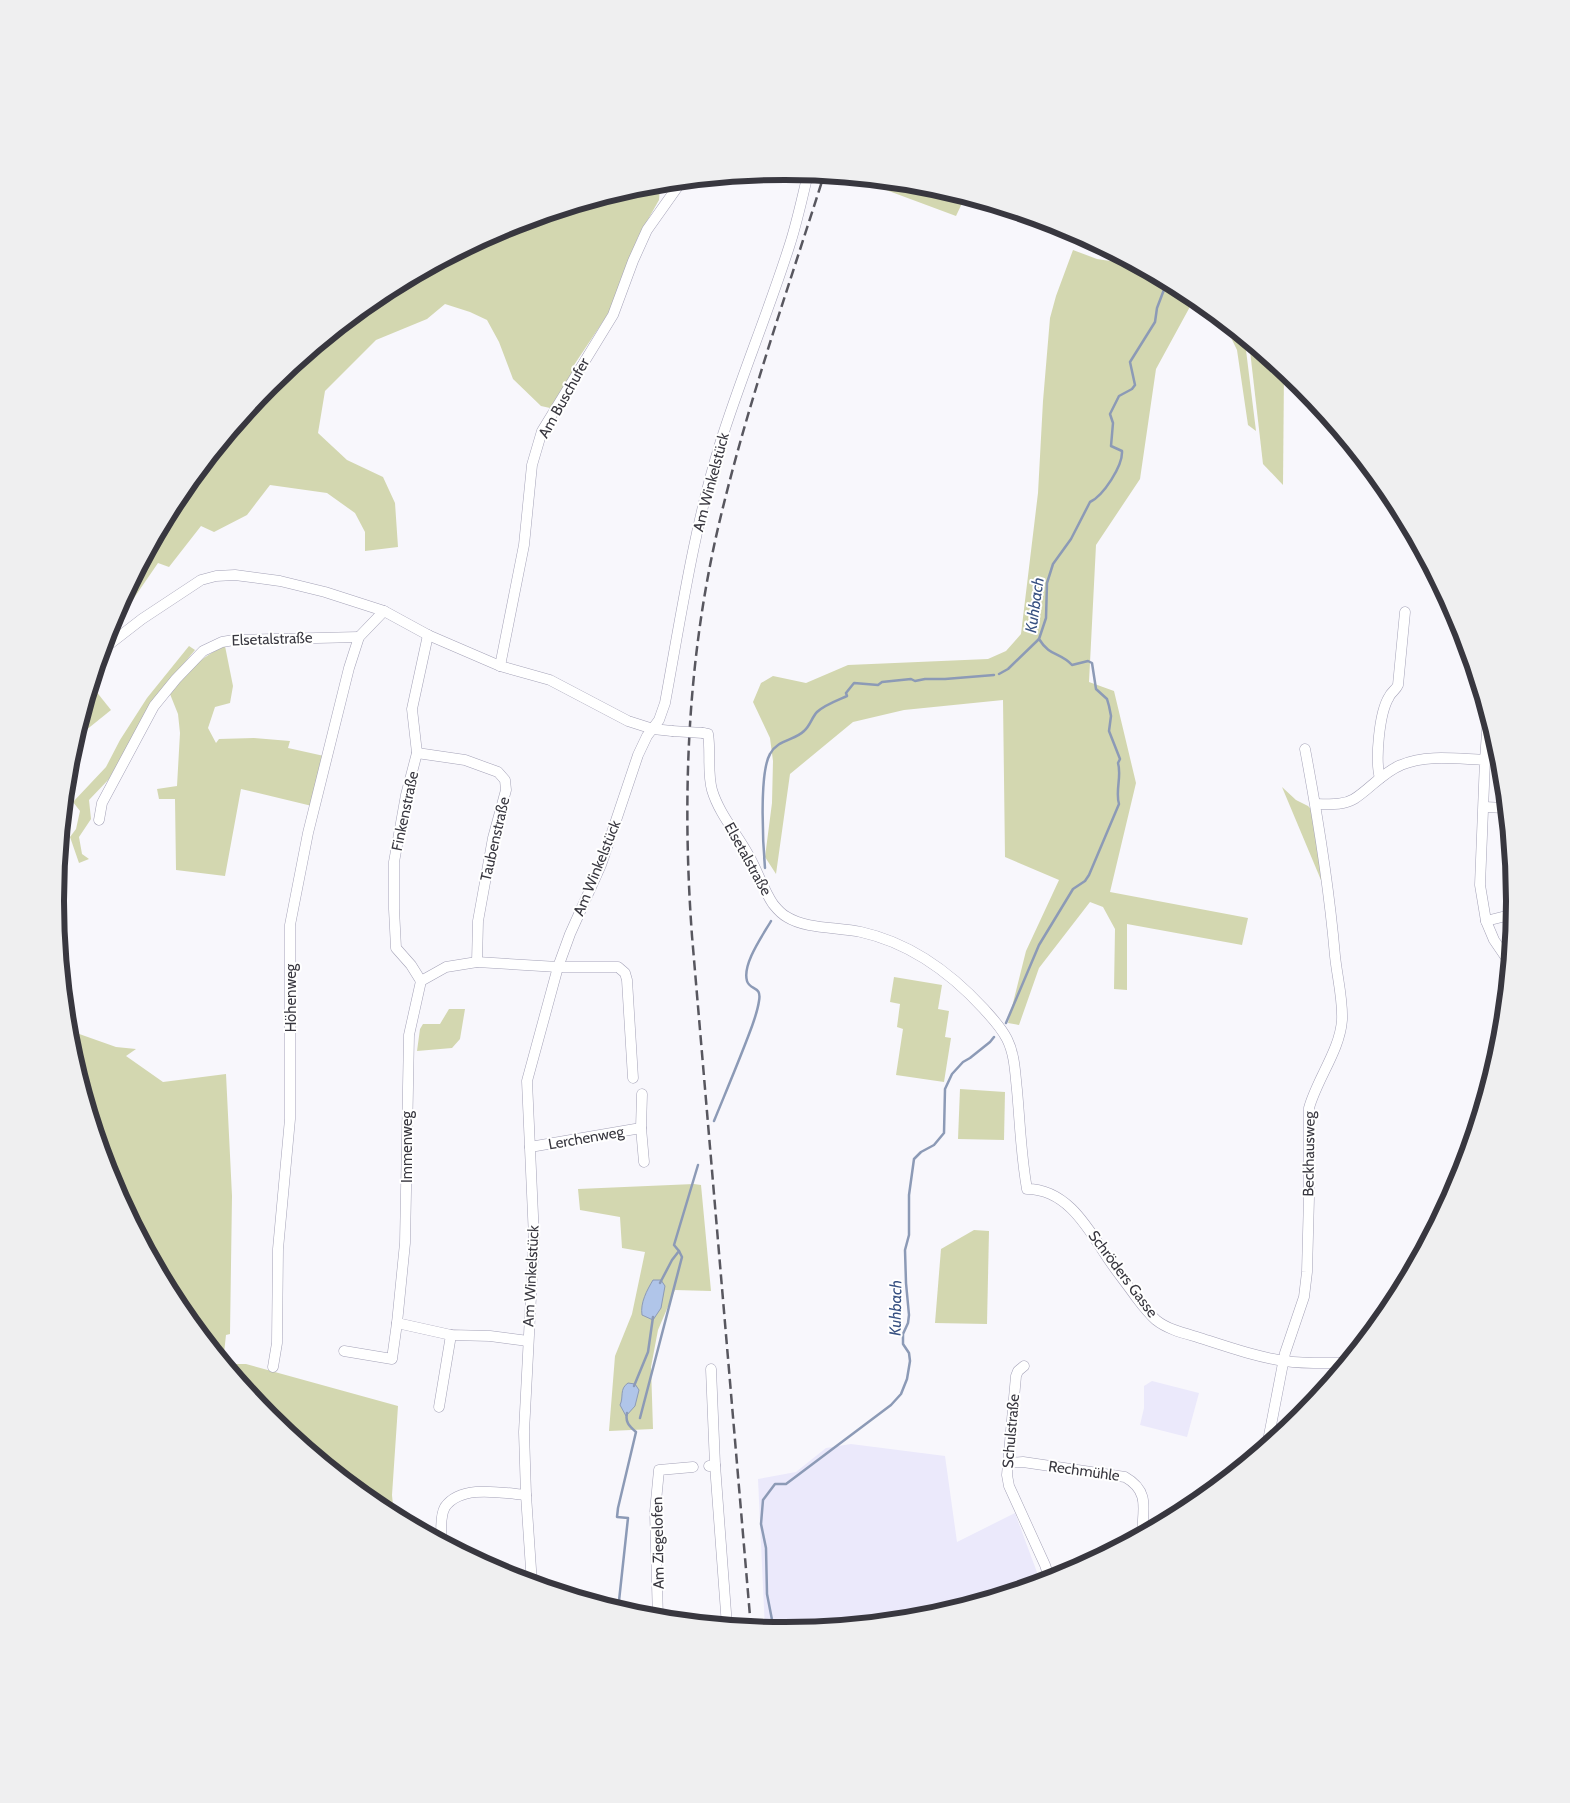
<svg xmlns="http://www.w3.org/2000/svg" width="1570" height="1803" font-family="Cabin,sans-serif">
<rect width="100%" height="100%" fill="#f8f7fc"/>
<!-- built -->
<g fill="#ebe9fb">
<polygon points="1152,1381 1199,1393 1187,1437 1140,1425 1144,1408 1144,1386"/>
<polygon points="851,1444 945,1456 957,1542 1015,1513 1041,1583 979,1602 964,1602 964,1606 927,1618 785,1631 765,1630 758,1479 796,1472 826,1448"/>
</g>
<!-- green -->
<g fill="#d3d7b0">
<polygon points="839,177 928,186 965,197 956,216 878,187 839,178"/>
<polygon points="670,183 660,186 659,200 638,237 610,311 572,368 573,372 550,408 541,406 513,379 499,342 487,320 470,312 445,304 427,319 376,340 325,391 318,433 347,460 383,477 395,503 398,547 365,551 365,532 355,513 327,493 270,485 247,515 214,532 201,526 169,567 158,563 123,614 107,632 111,622 178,496 269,385 380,294 506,227 643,185"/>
<polygon points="1073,250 1097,259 1123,263 1124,259 1191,295 1202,304 1192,303 1156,369 1140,479 1096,545 1089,682 1114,691 1136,783 1110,892 1248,918 1242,945 1127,924 1127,990 1114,989 1115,929 1103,907 1090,902 1039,968 1019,1025 1008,1023 1026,951 1059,880 1005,857 1003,700 904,710 853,722 790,774 776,874 765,857 772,803 773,761 770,738 753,702 761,683 773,676 806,683 848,665 988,659 1006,651 1021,634 1038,493 1043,401 1050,318 1056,296"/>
<polygon points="1223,321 1243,338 1245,342 1256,431 1248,425 1237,350"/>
<polygon points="1249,342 1284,371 1283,485 1263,464"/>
<polygon points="189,646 195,650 151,703 109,779 89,800 91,819 79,837 82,854 89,859 79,863 70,837 76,829 80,811 73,802 106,767 120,740 147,698"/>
<path d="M225 646 233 686 230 703 215 707 208 728 216 743 219 739 254 738 290 741 288 748 324 756 312 806 241 789 225 876 176 870 175 799H159L157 789 177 786 180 733 178 714 170 694C186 673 200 657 225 646Z"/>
<polygon points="91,685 111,710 75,739"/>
<polygon points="1282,787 1296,800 1308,806 1314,812 1326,892"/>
<polygon points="894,977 942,985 938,1009 949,1011 945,1037 951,1038 944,1082 896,1075 903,1029 897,1027 900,1004 890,1002"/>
<polygon points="449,1009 465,1009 460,1039 452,1048 417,1051 420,1029 423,1024 440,1024"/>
<polygon points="68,1030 116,1047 136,1049 126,1056 163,1082 226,1074 232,1196 230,1334 226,1335 223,1362 178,1307 110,1181 69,1044"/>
<polygon points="960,1089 1005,1092 1004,1140 958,1139"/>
<polygon points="694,1184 701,1185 711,1291 675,1290 658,1330 651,1367 653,1429 609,1431 615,1356 632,1314 645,1252 622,1248 620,1217 580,1210 578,1189"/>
<polygon points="974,1230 989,1231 987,1324 935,1323 941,1249"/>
<polygon points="225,1364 246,1364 398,1406 392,1495 394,1516 379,1508 269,1417"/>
</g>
<!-- water -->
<g fill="#b0c5e9" stroke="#8c9ab6">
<path d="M653 1280H661L665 1286 661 1308 653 1320 642 1315C640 1303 647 1290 653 1280Z"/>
<path d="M628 1383 635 1384 639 1390 635 1406 626 1416 620 1405C624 1397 619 1389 628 1383Z"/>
</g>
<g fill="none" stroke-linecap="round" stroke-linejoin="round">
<!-- stream -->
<g stroke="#8c9ab6" stroke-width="2.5">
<polyline points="999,674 1008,669 1039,639"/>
<path d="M765 868C763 845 759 773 770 754 778 739 794 741 804 731 810 726 812 717 817 712 824 705 838 700 847 696L846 693 854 683 878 685 882 682 911 679 915 681 925 679H945L994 675"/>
<path d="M1006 1023 1039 945 1073 889 1085 881 1089 875 1119 804C1115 791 1122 776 1118 763L1120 759 1109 731 1111 716 1109 706 1107 699 1096 689 1092 663 1088 661 1072 665C1060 652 1050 657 1039 639L1046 618 1047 583 1053 564 1071 539 1090 502C1103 496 1123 466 1122 451L1111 446 1113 423 1110 414 1119 396 1132 389 1135 385 1130 362 1155 322 1157 308 1165 287 1169 283"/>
<path d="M714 1121C725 1094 736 1068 746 1042 751 1029 757 1015 759 1001 762 985 750 991 747 981 742 964 763 935 771 921"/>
<polyline points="660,1283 672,1260 679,1251 674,1245 698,1165"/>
<polyline points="634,1386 648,1352 653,1317"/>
<polyline points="640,1418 682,1257 679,1251"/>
<path d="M618 1610 628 1518 617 1517 618 1508 636 1432C629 1426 625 1422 627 1413"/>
<polyline points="774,1630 767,1594 766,1548 761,1524 763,1500 775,1484 786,1484 891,1405 901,1394 907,1379 910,1361 909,1353 903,1344 903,1334 908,1323 909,1315 906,1283 905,1250 909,1235 909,1195 914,1159 921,1152 934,1145 944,1133 945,1089 952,1074 963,1062 970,1058 990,1042 994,1037"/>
</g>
<!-- minor casing -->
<g stroke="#a4a2b7" stroke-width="11">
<g id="minor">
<polyline points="102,650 142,619 201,580 216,576 235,575 280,581 325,592 384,611 428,635 500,666 550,680 628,721 653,729 672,731"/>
<polyline points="500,666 524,545 532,465 542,431 613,315 633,261 647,230 681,182"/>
<path d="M703 733 708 734C711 752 707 772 712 790 719 814 738 835 749 856 758 872 763 889 773 904 777 909 781 914 787 917 806 929 838 927 861 932 911 943 950 972 984 1009 992 1018 1001 1027 1007 1039 1015 1055 1015 1073 1017 1090 1020 1123 1021 1156 1027 1189 1068 1189 1089 1230 1109 1260 1117 1272 1127 1284 1136 1297 1142 1305 1148 1313 1156 1320 1167 1329 1183 1333 1197 1337 1225 1346 1256 1357 1285 1361 1305 1364 1326 1363 1346 1363"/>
<polyline points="417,753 465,760 498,772 505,780 506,790 493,838 478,921 477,962"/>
<polyline points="1485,760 1488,718"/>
<path d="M1380 778C1375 761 1379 713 1389 697 1391 692 1396 690 1398 685L1405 612"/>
<path d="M1316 804C1328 804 1342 806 1354 799 1370 789 1383 772 1401 765 1427 754 1457 759 1485 760L1480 885 1486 921 1494 940 1509 962"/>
<polyline points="1484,807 1506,808"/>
<polyline points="99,820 102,803 154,706 176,679 203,651 222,642 234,640 359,637"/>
<polyline points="1486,921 1514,914"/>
<polyline points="421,981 411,965 396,948 394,909 394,862 406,795 417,753 412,709 428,635"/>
<polyline points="642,1094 641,1128 644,1162"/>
<polyline points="530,1147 641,1128"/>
<polyline points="528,1341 490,1336 451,1335 397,1323 405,1243 409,1035 421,981 446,967 477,962 558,967 618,967 625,973 627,980 633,1078"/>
<polyline points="344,1351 392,1359 397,1323"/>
<polyline points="1024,1366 1018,1371 1016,1376 1007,1475 1009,1486 1045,1565 1050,1580"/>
<polyline points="273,1367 277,1343 278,1249 290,1119 290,925 308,833 349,668 359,637 384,611"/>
<polyline points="439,1407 451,1335"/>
<path d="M1267 1446 1285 1353 1304 1297 1307 1272 1309 1197V1108C1317 1079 1340 1050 1342 1020 1343 999 1337 976 1335 956 1329 886 1318 818 1305 749"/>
<path d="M1008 1463 1023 1462 1125 1477C1150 1491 1143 1509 1142 1534"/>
<polyline points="715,1465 727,1626"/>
<polyline points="709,1466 715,1465 711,1369"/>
<path d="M442 1542C441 1532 440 1516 445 1507 461 1484 502 1493 526 1495"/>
<path d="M532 1584 526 1495 524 1432 534 1238 527 1081 558 967 570 934 601 865 638 755 647 736 659 720 665 703C681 616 694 528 720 444 741 377 768 313 789 247 797 223 802 198 808 174"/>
<polyline points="658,1619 655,1512 659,1470 693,1467"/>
</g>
</g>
<!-- minor -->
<use href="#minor" stroke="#fff" stroke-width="10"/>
<!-- rail -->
<path stroke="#58575f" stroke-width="2.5" stroke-dasharray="10 5" stroke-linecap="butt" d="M751 1628 692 936C682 799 687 662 718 528 746 408 787 292 824 175"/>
<!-- minor-bridge casing -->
<g stroke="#a4a2b7" stroke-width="11" stroke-linecap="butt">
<polyline id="minor-bridge" points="672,731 703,733"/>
</g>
<!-- minor-bridge -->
<use href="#minor-bridge" stroke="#fff" stroke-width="10"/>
</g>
<g text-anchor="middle" stroke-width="4" stroke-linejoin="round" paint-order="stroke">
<!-- street labels -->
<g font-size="15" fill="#38373f" stroke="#fff">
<text transform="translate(564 398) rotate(-61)" y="5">Am Buschufer</text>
<text transform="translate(711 482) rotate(-75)" y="5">Am Winkelstück</text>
<text transform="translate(272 639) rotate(-2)" y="5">Elsetalstraße</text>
<text transform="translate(405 811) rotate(-78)" y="5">Finkenstraße</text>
<text transform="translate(495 839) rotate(-77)" y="5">Taubenstraße</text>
<text transform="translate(748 859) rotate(61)" y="5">Elsetalstraße</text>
<text transform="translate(597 868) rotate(-68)" y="5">Am Winkelstück</text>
<text transform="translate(291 998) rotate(-90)" y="5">Höhenweg</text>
<text transform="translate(586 1138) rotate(-10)" y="5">Lerchenweg</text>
<text transform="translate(407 1147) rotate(-90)" y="5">Immenweg</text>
<text transform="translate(1309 1154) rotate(-89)" y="5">Beckhausweg</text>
<text transform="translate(1123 1274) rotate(53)" y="5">Schröders Gasse</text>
<text transform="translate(531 1276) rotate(-87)" y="5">Am Winkelstück</text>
<text transform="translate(1011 1431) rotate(-85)" y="5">Schulstraße</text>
<text transform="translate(1084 1471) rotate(8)" y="5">Rechmühle</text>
<text transform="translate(658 1543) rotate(-91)" y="5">Am Ziegelofen</text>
</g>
<!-- water labels -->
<g font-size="16" font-style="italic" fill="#375081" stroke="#fff">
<text transform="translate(1034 605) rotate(-82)" y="6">Kuhbach</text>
<text transform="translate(895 1308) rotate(-89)" y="6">Kuhbach</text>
</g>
</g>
<!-- crop -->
<path d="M0 0H1570V1803H0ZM64 901a721 721 0 1 1 1442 0a721 721 0 1 1-1442 0Z" fill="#efeff0" fill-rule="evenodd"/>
<path fill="none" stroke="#38373f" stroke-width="6" d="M64 901a721 721 0 1 1 1442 0a721 721 0 1 1-1442 0Z"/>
</svg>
